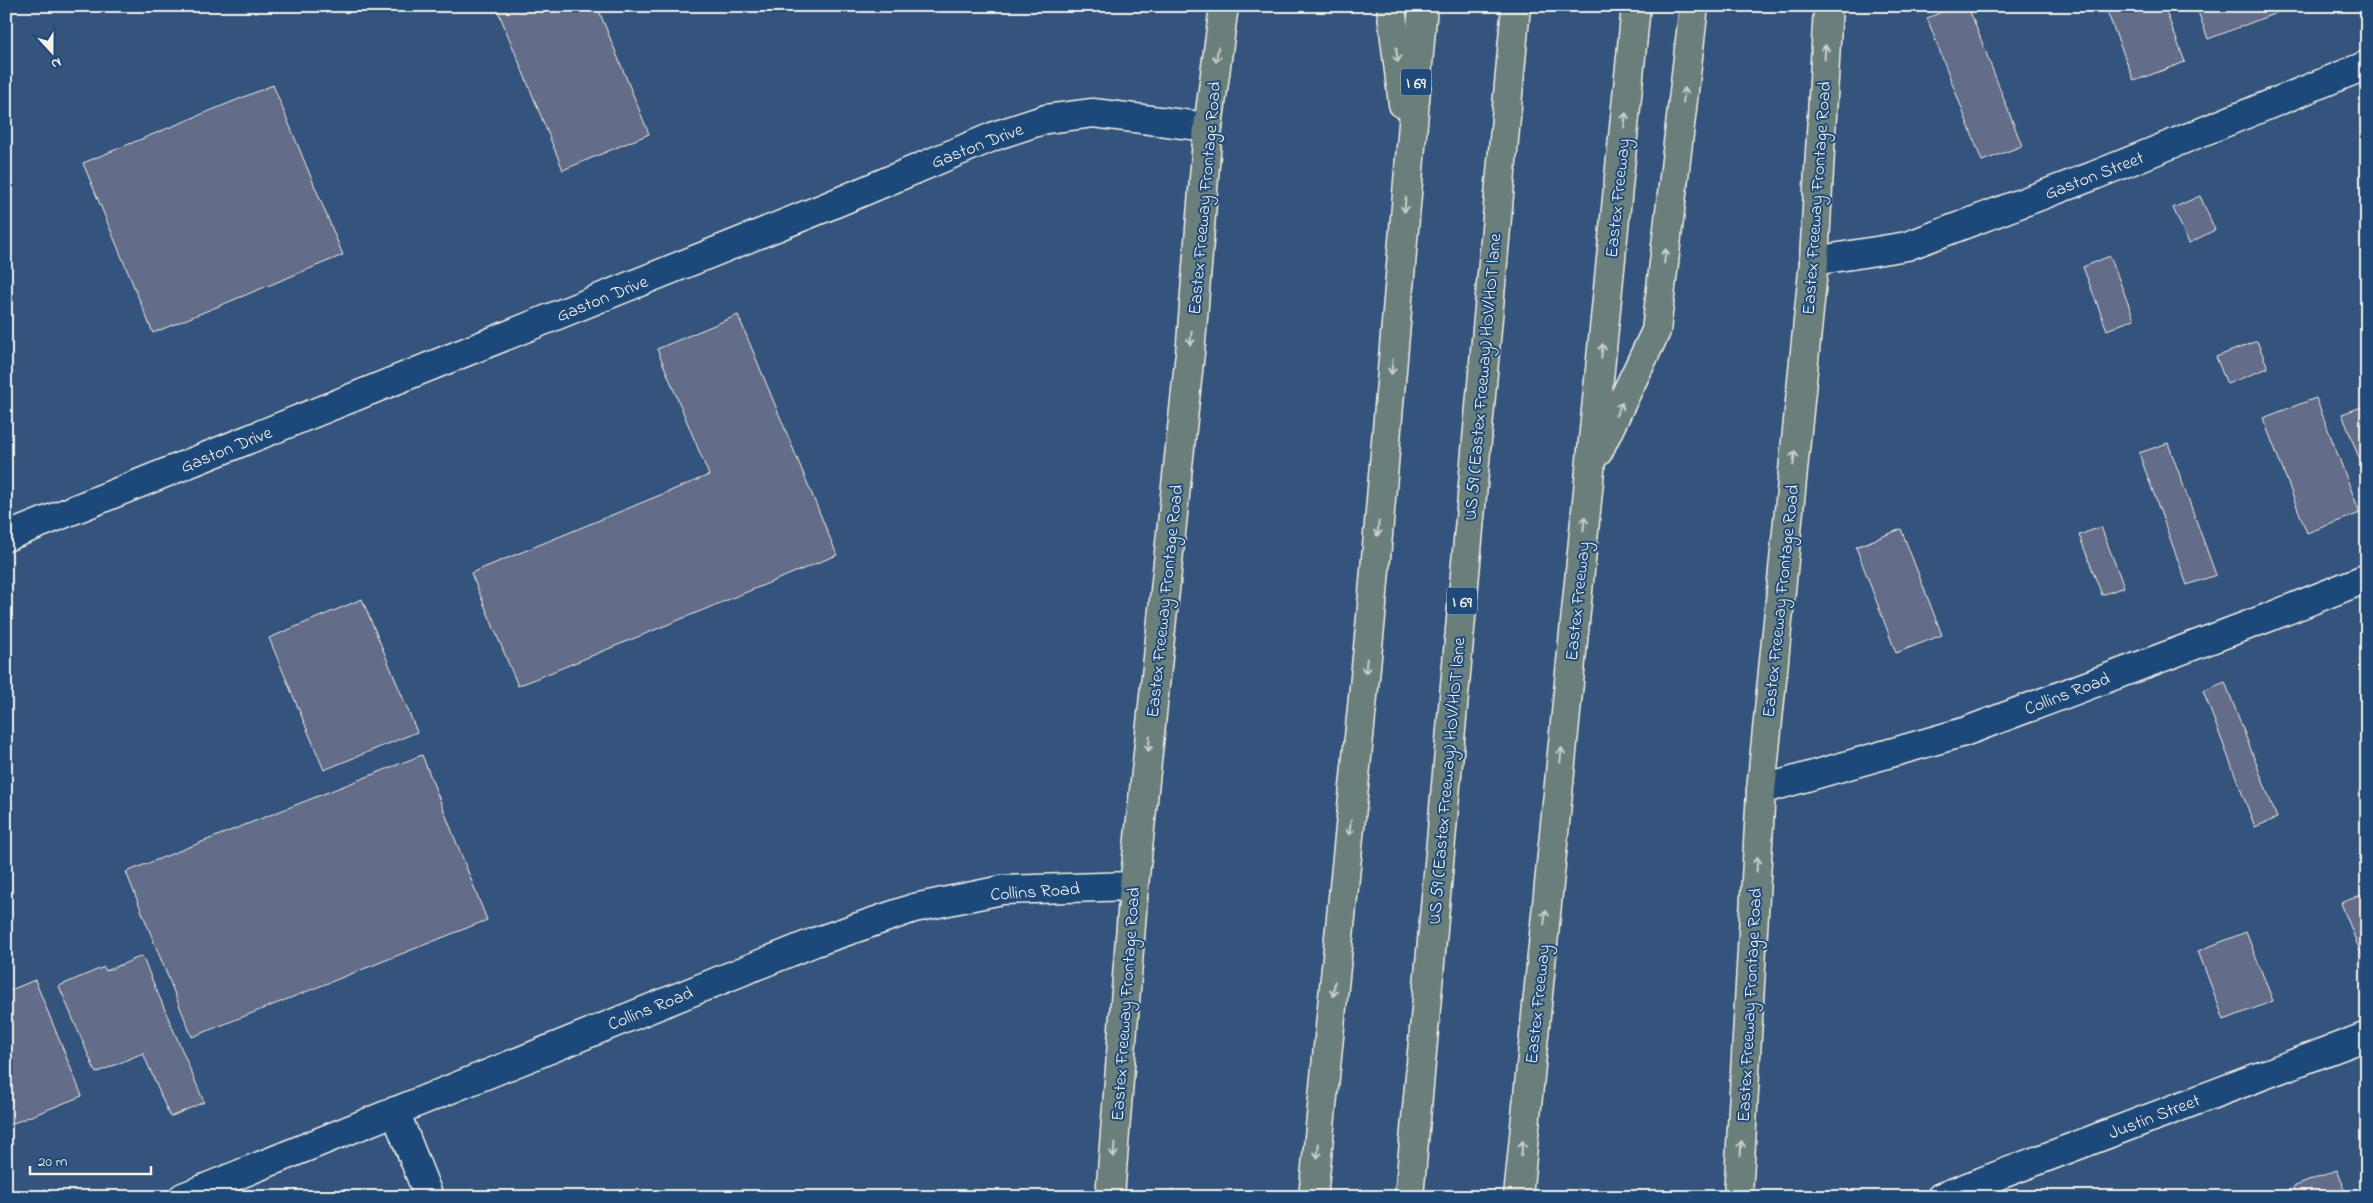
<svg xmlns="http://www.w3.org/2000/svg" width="2373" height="1203" font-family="'Indie Flower',sans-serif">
<rect width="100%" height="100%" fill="#34547e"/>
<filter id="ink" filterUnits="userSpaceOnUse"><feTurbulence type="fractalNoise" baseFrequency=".02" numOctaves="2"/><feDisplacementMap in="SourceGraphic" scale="10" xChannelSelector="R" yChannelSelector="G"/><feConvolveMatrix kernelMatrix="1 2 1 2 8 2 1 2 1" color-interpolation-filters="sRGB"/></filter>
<g filter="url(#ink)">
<!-- building -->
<g fill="#646c88" stroke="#f4f1e8">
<polygon points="496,6 597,6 649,134 563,170"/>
<polygon points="1957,6 1968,6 2022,146 1982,161 1927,18"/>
<polygon points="2105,6 2164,6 2185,62 2134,81"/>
<polygon points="2196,6 2277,6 2279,12 2208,39"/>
<polygon points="273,85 343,255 153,333 83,163"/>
<polygon points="2200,196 2215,230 2189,243 2173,208"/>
<polygon points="2110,256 2134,319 2107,330 2083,267"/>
<polygon points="738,315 837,555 518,686 471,573 709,475 657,349"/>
<polygon points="2257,341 2268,368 2227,384 2216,357"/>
<polygon points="2316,398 2360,513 2307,533 2263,418"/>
<polygon points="2367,405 2367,478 2342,414"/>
<polygon points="2168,443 2216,575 2187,585 2139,453"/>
<polygon points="2101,527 2124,587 2102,595 2079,535"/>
<polygon points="1901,529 1942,635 1896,653 1856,547"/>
<polygon points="362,599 417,732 324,770 269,638"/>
<polygon points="2225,682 2277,818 2255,827 2203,691"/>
<polygon points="422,755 487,920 192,1037 126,872"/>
<polygon points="2366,893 2367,960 2364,961 2341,903"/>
<polygon points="2246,932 2273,1001 2224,1020 2198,951"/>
<polygon points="142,956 204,1102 170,1117 143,1053 96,1073 59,986 104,967 106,971"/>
<polygon points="35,980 82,1096 6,1126 6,992"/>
<polygon points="2337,1170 2348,1197 2297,1197 2293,1187"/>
</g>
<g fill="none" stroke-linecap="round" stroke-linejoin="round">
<!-- minor casing -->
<g stroke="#f4f1e8" stroke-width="31">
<g id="minor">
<polyline points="1814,261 1907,246 2093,176 2367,65"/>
<polyline points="6,537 831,205 997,135 1046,119 1093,113 1208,127"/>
<polyline points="1761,790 1964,732 2267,618 2367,578"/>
<polyline points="395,1111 429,1197"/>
<polyline points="183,1197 815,942 914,908 1002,890 1134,886"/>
<polyline points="1941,1197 2367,1036"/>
</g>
</g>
<!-- major casing -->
<g stroke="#f4f1e8" stroke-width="31">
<g id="major">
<polyline points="1110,1197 1134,886 1191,343 1208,127 1224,6"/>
<polyline points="1738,1197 1761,790 1814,261 1828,6"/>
</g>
</g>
<!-- highway casing -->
<g stroke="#f4f1e8" stroke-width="31">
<g id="highway">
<polyline points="1391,6 1403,104"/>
<polyline points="1598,452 1656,331 1694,6"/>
<polyline points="1313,1197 1371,617 1423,6"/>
<polyline points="1409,1197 1516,6"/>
<polyline points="1518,1197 1636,6"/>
</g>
</g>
<!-- minor -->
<use href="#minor" stroke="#1f4a7a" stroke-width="28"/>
<!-- major -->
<use href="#major" stroke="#6b7f7c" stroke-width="28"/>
<!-- highway -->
<use href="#highway" stroke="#6b7f7c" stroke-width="28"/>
</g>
<!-- one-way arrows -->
<defs><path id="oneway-shaft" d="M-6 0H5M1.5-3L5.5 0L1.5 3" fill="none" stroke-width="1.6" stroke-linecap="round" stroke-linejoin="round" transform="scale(1.25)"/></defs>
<g stroke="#cbcfc8">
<use href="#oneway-shaft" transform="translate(1825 52) rotate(-87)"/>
<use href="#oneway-shaft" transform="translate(1217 55) rotate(98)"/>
<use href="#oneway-shaft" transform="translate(1397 55) rotate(83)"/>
<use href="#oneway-shaft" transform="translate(1684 95) rotate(-83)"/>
<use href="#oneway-shaft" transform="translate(1625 120) rotate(-84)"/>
<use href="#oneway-shaft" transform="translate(1405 205) rotate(95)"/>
<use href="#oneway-shaft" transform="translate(1665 256) rotate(-83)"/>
<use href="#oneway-shaft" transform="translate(1191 338) rotate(95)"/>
<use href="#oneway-shaft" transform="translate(1602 351) rotate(-84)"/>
<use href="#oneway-shaft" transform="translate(1392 367) rotate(95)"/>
<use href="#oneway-shaft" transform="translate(1619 409) rotate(-64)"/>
<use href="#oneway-shaft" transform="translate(1794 458) rotate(-84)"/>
<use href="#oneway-shaft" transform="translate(1584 524) rotate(-84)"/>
<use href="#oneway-shaft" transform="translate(1378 529) rotate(95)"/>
<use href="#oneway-shaft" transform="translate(1366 666) rotate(96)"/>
<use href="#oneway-shaft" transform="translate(1149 744) rotate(96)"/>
<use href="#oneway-shaft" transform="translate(1561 755) rotate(-84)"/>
<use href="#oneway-shaft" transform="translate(1350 828) rotate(96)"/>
<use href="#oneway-shaft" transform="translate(1757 864) rotate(-87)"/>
<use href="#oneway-shaft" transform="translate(1545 917) rotate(-84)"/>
<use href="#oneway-shaft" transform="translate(1334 989) rotate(96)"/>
<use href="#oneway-shaft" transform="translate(1522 1148) rotate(-84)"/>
<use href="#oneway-shaft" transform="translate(1741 1148) rotate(-87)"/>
<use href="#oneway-shaft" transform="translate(1114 1150) rotate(94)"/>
<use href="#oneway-shaft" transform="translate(1318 1151) rotate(96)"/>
</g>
</g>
<g text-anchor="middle" stroke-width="4" stroke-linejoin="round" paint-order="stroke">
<!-- shield labels -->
<g fill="#1f4a7a" stroke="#b4bfc7" stroke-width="1">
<rect x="1401" y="68.5" width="30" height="27" rx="4"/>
<rect x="1447" y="587.5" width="30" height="27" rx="4"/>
</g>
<g font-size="16" font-weight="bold" fill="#f4f1e8">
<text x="1416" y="88">I 69</text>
<text x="1462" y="607">I 69</text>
</g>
<!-- street labels -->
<g font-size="18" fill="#f4f1e8" stroke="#1f4a7a">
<text transform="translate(977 145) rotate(-21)" y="6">Gaston Drive</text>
<text transform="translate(2094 175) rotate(-21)" y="6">Gaston Street</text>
<text transform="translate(1204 198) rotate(-85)" y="6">Eastex Freeway Frontage Road</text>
<text transform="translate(1617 198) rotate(-84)" y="6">Eastex Freeway</text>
<text transform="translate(1816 198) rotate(-86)" y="6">Eastex Freeway Frontage Road</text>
<text transform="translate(602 298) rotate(-22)" y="6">Gaston Drive</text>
<text transform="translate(1482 377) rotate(-85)" y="6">US 59 (Eastex Freeway) HOV/HOT lane</text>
<text transform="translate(226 449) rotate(-22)" y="6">Gaston Drive</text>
<text transform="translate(1164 601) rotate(-84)" y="6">Eastex Freeway Frontage Road</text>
<text transform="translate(1577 601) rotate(-84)" y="6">Eastex Freeway</text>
<text transform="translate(1780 601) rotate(-84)" y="6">Eastex Freeway Frontage Road</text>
<text transform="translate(2067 693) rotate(-21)" y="6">Collins Road</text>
<text transform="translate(1446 781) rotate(-85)" y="6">US 59 (Eastex Freeway) HOV/HOT lane</text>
<text transform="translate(1035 891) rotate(-4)" y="6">Collins Road</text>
<text transform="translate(1125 1004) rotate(-86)" y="6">Eastex Freeway Frontage Road</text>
<text transform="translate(1537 1004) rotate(-84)" y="6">Eastex Freeway</text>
<text transform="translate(1749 1005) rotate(-87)" y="6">Eastex Freeway Frontage Road</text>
<text transform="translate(650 1008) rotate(-22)" y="6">Collins Road</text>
<text transform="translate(2154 1116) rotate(-21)" y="6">Justin Street</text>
</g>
</g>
<!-- margin -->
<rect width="2373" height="1203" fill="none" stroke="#1f4a7a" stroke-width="25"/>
<rect x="12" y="12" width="2348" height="1178" fill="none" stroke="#f4f1e8" stroke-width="2" filter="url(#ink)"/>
<!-- north arrow -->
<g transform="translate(52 52) rotate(159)" stroke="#1f4a7a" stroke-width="4" paint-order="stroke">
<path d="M0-4L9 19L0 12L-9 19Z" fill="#f4f1e8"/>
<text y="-8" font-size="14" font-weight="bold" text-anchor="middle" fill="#f4f1e8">N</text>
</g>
<!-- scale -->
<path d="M30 1166v8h121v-8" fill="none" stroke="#f4f1e8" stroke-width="2.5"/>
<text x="38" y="1166" font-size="15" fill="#f4f1e8" stroke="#1f4a7a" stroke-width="4" paint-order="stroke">20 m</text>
</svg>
